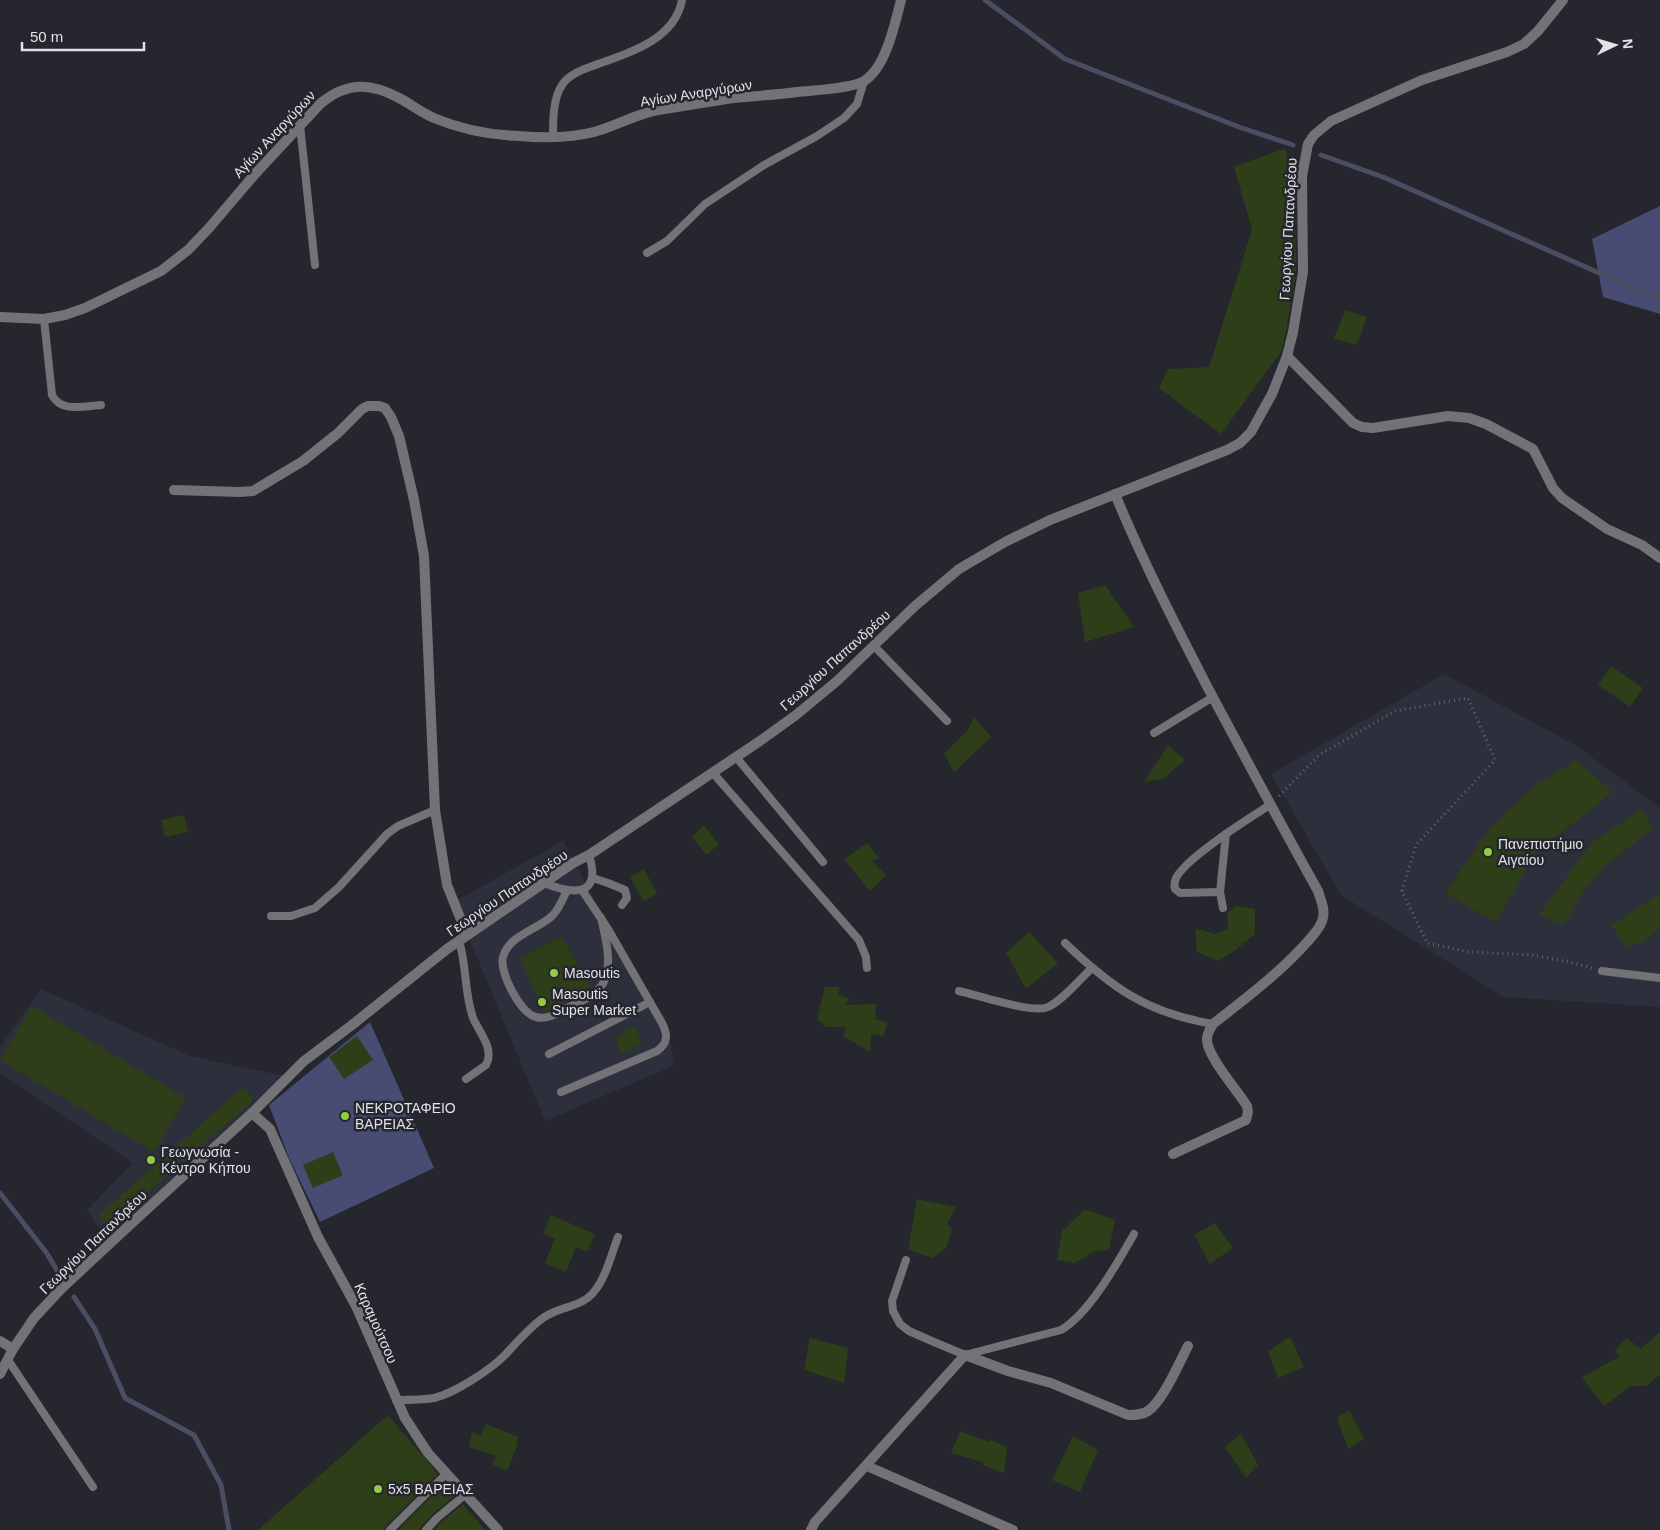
<svg xmlns="http://www.w3.org/2000/svg" width="1660" height="1530" font-family="Helvetica,sans-serif">
<rect width="100%" height="100%" fill="#25262e"/>
<!-- built -->
<g fill="#2d2f3c">
<polygon points="1444,674 1577,746 1660,808 1660,1007 1504,997 1341,895 1271,774"/>
<polygon points="563,841 672,1047 673,1066 545,1121 454,902"/>
<polygon points="41,989 190,1056 284,1076 107,1240 87,1210 133,1163 0,1073 0,1047"/>
</g>
<!-- forest -->
<g fill="#484c72">
<polygon points="1660,206 1660,314 1603,297 1592,239"/>
<polygon points="370,1022 434,1168 320,1222 289,1158 269,1105"/>
</g>
<g fill="none" stroke-linecap="round" stroke-linejoin="round">
<!-- stream -->
<g stroke="#4c4c63" stroke-width="5">
<polyline points="985,0 1065,59 1239,127 1293,145"/>
<polyline points="1321,155 1383,177 1660,300"/>
<polyline points="0,1193 46,1252 58,1272"/>
<polyline points="74,1297 95,1329 125,1398 194,1435 221,1485 229,1530"/>
</g>
</g>
<!-- building -->
<g fill="#2d3e19">
<polygon points="1286,148 1295,203 1296,271 1286,331 1281,352 1221,434 1159,388 1168,369 1209,367 1252,230 1234,167"/>
<polygon points="1345,310 1367,317 1357,345 1334,339"/>
<polygon points="1105,585 1134,627 1085,642 1078,593"/>
<polygon points="1611,666 1643,688 1630,707 1598,685"/>
<polygon points="974,717 991,737 954,772 944,754 968,730"/>
<polygon points="1168,745 1185,760 1163,779 1144,782"/>
<polygon points="1576,760 1613,792 1535,853 1496,923 1445,893 1490,828 1534,786"/>
<polygon points="1642,809 1653,828 1606,865 1584,891 1564,925 1539,915 1591,843"/>
<polygon points="184,815 188,832 165,837 161,820"/>
<polygon points="704,825 719,844 707,855 692,837"/>
<polygon points="867,843 879,858 872,861 886,875 870,891 844,859"/>
<polygon points="644,869 657,894 643,901 630,877"/>
<polygon points="1660,893 1660,928 1644,942 1627,947 1611,926"/>
<polygon points="1236,906 1255,909 1255,934 1237,949 1218,961 1197,952 1195,928 1215,934 1228,929 1227,913"/>
<polygon points="1029,932 1058,963 1026,989 1006,953"/>
<polygon points="562,936 590,987 570,1000 545,1012 519,958"/>
<polygon points="825,987 840,987 838,995 849,998 845,1005 876,1004 875,1019 888,1023 883,1036 871,1034 870,1052 843,1036 846,1027 826,1027 817,1019"/>
<polygon points="32,1006 186,1098 154,1152 0,1060"/>
<polygon points="635,1026 642,1043 622,1054 615,1038"/>
<polygon points="357,1036 373,1060 344,1079 329,1057"/>
<polygon points="243,1087 254,1100 109,1227 99,1215"/>
<polygon points="333,1152 343,1175 313,1188 303,1165"/>
<polygon points="917,1199 956,1207 947,1224 952,1229 946,1248 933,1258 908,1250"/>
<polygon points="1085,1209 1115,1220 1109,1250 1095,1251 1075,1263 1057,1260 1062,1231"/>
<polygon points="551,1215 595,1234 587,1252 576,1247 566,1272 545,1263 555,1239 543,1233"/>
<polygon points="1215,1223 1233,1248 1210,1264 1194,1235"/>
<polygon points="1660,1332 1660,1375 1646,1386 1630,1386 1604,1406 1582,1377 1619,1357 1615,1350 1627,1338 1641,1349"/>
<polygon points="1290,1337 1304,1367 1278,1378 1268,1351"/>
<polygon points="810,1338 848,1348 844,1383 804,1370"/>
<polygon points="1349,1410 1364,1439 1348,1449 1337,1418"/>
<polygon points="388,1415 438,1474 386,1526 384,1530 258,1530"/>
<polygon points="486,1424 518,1437 516,1449 507,1471 492,1464 496,1456 469,1447 472,1432 480,1436"/>
<polygon points="960,1431 989,1442 990,1439 1007,1448 1004,1473 982,1465 983,1462 951,1453"/>
<polygon points="1241,1434 1258,1465 1246,1478 1225,1447"/>
<polygon points="1073,1436 1098,1450 1080,1492 1052,1480"/>
<polygon points="445,1483 456,1495 433,1514 422,1526 420,1530 398,1530"/>
<polygon points="463,1504 485,1530 434,1530 441,1522"/>
</g>
<g fill="none" stroke-linecap="round" stroke-linejoin="round">
<!-- path -->
<polyline stroke="#64656c" stroke-width="3" stroke-dasharray="1 4" stroke-linecap="butt" points="1279,796 1319,755 1395,711 1468,698 1495,760 1416,845 1402,891 1427,943 1470,952 1532,955 1570,962 1592,968"/>
<!-- lane -->
<g stroke="#737377" stroke-width="8">
<polyline points="300,125 315,265"/>
<path d="M553 137C553 121 553 98 562 85 570 73 585 69 598 64 630 53 675 39 682 0"/>
<polyline points="647,253 667,241 705,204 764,165 817,136 844,118 857,104 864,81"/>
<path d="M44 319 52 395C61 413 84 406 101 405"/>
<polyline points="874,646 947,721"/>
<polyline points="1154,733 1213,697"/>
<polyline points="736,757 823,862"/>
<polyline points="713,773 859,940 866,957 867,968"/>
<polyline points="593,878 608,883 625,890 627,898 622,905"/>
<path d="M544 883C574 895 602 897 589 855"/>
<path d="M567 890C563 899 559 909 552 916 537 930 509 935 503 957 499 972 520 1013 536 1017 547 1020 558 1013 567 1008 577 1003 589 999 597 991 616 974 606 939 601 918"/>
<polyline points="1220,892 1226,834"/>
<path d="M1223 908 1220 892 1180 893 1175 889C1174 885 1174 883 1176 878 1187 857 1248 819 1270 805"/>
<polyline points="271,916 291,916 315,908 339,887 387,834 398,826 435,810"/>
<path d="M459 941C467 966 464 992 473 1018 479 1032 495 1049 486 1065L466 1079"/>
<path d="M1065 943C1112 988 1147 1013 1213 1024"/>
<polyline points="1602,971 1660,978"/>
<path d="M959 991C977 995 1033 1014 1048 1007 1062 1001 1079 980 1092 968"/>
<polyline points="549,1054 650,1002"/>
<path d="M561 1092 657 1051C668 1043 668 1035 662 1023L608 929 582 890"/>
<path d="M906 1260 892 1301 893 1311 900 1324 909 1331 934 1342 965 1355 1061 1330C1089 1314 1118 1262 1134 1234"/>
<polyline points="8,1360 93,1487"/>
<path d="M396 1400C409 1400 422 1400 434 1398 455 1393 490 1370 505 1355 517 1342 529 1328 543 1318 559 1306 580 1308 593 1293 606 1278 611 1255 618 1237"/>
<polyline points="390,1530 447,1473"/>
<polyline points="426,1530 437,1518 466,1494"/>
</g>
<!-- street -->
<g stroke="#737377" stroke-width="10">
<path d="M0 317 44 319 65 315 85 308 161 271 188 250 209 228 255 174 321 103C348 81 372 83 401 99 412 105 422 113 434 118 460 129 490 135 519 136 543 138 571 138 594 132 616 126 636 114 658 110 683 106 708 102 733 98 754 96 776 95 797 92 814 90 850 89 864 81 886 68 895 23 901 0"/>
<polyline points="1287,356 1353,423 1362,427 1373,428 1448,416 1469,418 1486,424 1533,449 1553,488 1562,498 1607,529 1642,545 1660,558"/>
<polyline points="174,490 240,492 253,491 303,461 338,433 362,409 368,406 379,406 385,408 391,417 399,436 414,500 424,556 435,810 447,885 467,935"/>
<path d="M1115 494C1143 562 1176 626 1209 690 1245 757 1281 825 1318 891 1321 901 1326 911 1322 921 1320 928 1314 934 1309 940 1281 972 1246 998 1213 1024 1210 1029 1207 1033 1207 1039 1206 1055 1238 1091 1247 1106L1248 1112 1246 1120 1173 1154"/>
<polyline points="252,1113 270,1129 318,1237 356,1306 405,1418 428,1453 498,1530"/>
<polyline points="0,1341 13,1349"/>
<polyline points="0,1374 13,1349 34,1318 61,1289 134,1221 252,1113 304,1061 352,1025 447,949 573,863 589,855 760,741 796,715 837,681 915,606 959,569 1005,542 1050,520 1194,463 1227,450 1240,443 1251,432 1272,394 1287,356 1293,332 1303,272 1302,176 1308,144 1314,135 1331,121 1422,80 1507,52 1524,44 1538,31 1563,0"/>
<polyline points="867,1466 1013,1530"/>
<path d="M811 1530 815 1522 965 1355 1008 1371 1051 1383 1128 1415C1135 1415 1142 1415 1148 1411 1163 1401 1179 1363 1188 1346"/>
</g>
</g>
<!-- markers -->
<g fill="#90cd41" stroke="#25262e" stroke-width="2">
<circle cx="1488" cy="852" r="5"/>
<circle cx="554" cy="973" r="5"/>
<circle cx="542" cy="1002" r="5"/>
<circle cx="345" cy="1116" r="5"/>
<circle cx="151" cy="1160" r="5"/>
<circle cx="378" cy="1489" r="5"/>
</g>
<g text-anchor="middle" stroke-width="5" stroke-linejoin="round" paint-order="stroke">
<!-- street labels -->
<g font-size="14" fill="#e1e2e7" stroke="#25262e">
<text transform="translate(696 93) rotate(-9)" y="5">Αγίων Αναργύρων</text>
<text transform="translate(274 134) rotate(-47)" y="5">Αγίων Αναργύρων</text>
<text transform="translate(1288 229) rotate(-87)" y="5">Γεωργίου Παπανδρέου</text>
<text transform="translate(835 660) rotate(-42)" y="5">Γεωργίου Παπανδρέου</text>
<text transform="translate(507 893) rotate(-34)" y="5">Γεωργίου Παπανδρέου</text>
<text transform="translate(93 1242) rotate(-44)" y="5">Γεωργίου Παπανδρέου</text>
<text transform="translate(376 1323) rotate(66)" y="5">Καραμούτσου</text>
</g>
<!-- poi labels -->
<g font-size="14" fill="#e1e2e7" stroke="#25262e" text-anchor="start">
<text x="1498" y="849">Πανεπιστήμιο<tspan x="1498" dy="16">Αιγαίου</tspan></text>
<text x="564" y="978">Masoutis</text>
<text x="552" y="999">Masoutis<tspan x="552" dy="16">Super Market</tspan></text>
<text x="355" y="1113">ΝΕΚΡΟΤΑΦΕΙΟ<tspan x="355" dy="16">ΒΑΡΕΙΑΣ</tspan></text>
<text x="161" y="1157">Γεωγνωσία -<tspan x="161" dy="16">Κέντρο Κήπου</tspan></text>
<text x="388" y="1494">5x5 ΒΑΡΕΙΑΣ</text>
</g>
</g>
<!-- north arrow -->
<g transform="translate(1615 45) rotate(85)" stroke="#25262e" stroke-width="4" paint-order="stroke">
<path d="M0-4L9 19L0 12L-9 19Z" fill="#e1e2e7"/>
<text y="-8" font-size="14" font-weight="bold" text-anchor="middle" fill="#e1e2e7">N</text>
</g>
<!-- scale -->
<path d="M22 42v8h122v-8" fill="none" stroke="#e1e2e7" stroke-width="2.5"/>
<text x="30" y="42" font-size="15" fill="#e1e2e7" stroke="#25262e" stroke-width="4" paint-order="stroke">50 m</text>
</svg>
